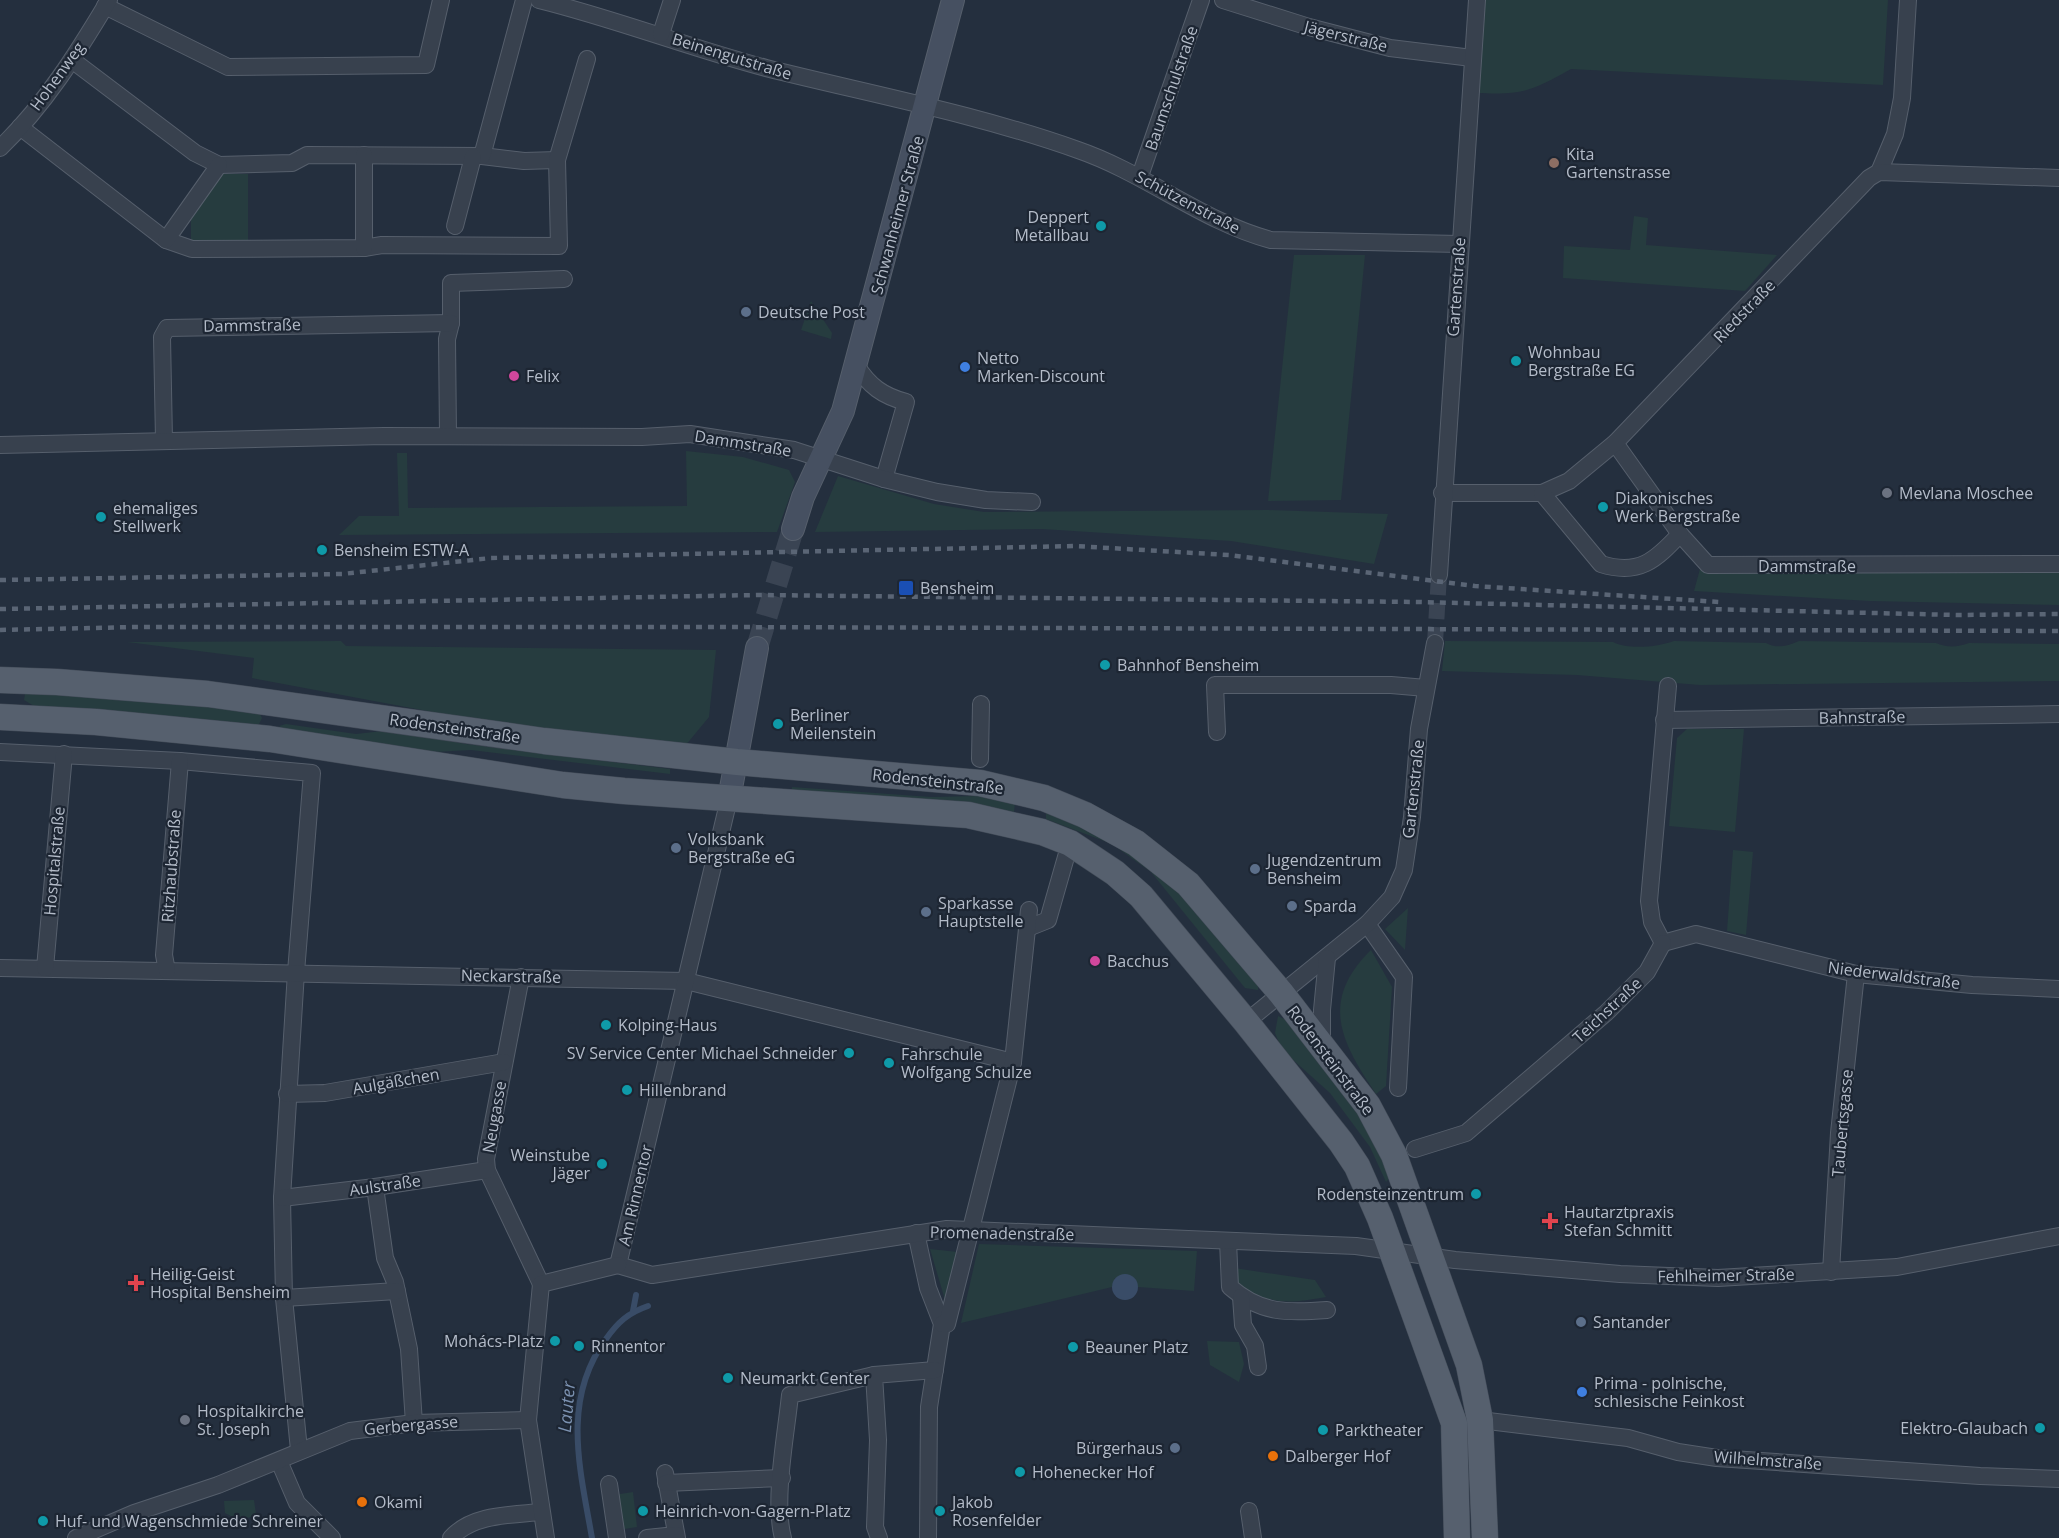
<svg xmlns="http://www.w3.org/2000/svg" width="2059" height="1538" font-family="'Open Sans',sans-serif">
<rect width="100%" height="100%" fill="#242f3e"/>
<!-- green -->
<g fill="#263c3f">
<path d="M1485 0H1888L1883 85 1571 69C1531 91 1524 95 1477 93Z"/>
<polygon points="222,174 248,174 248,244 191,245 191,214"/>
<polygon points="1634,216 1648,218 1646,245 1777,255 1745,291 1563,278 1564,246 1630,250"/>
<polygon points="1294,255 1365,255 1341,500 1268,501"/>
<polygon points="811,301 832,333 831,339 801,330"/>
<polygon points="686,451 743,457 789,470 795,482 777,532 339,535 359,516 399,516 397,453 407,453 408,508 687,506"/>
<polygon points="838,476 934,504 984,512 1268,510 1388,514 1374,564 1231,541 1042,529 815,532"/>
<polygon points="1700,569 1787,574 2059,571 2059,605 1870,601 1694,591"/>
<polygon points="341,641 346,646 716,650 709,717 685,746 539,732 252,678 254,658 127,642"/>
<path d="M1445 641 1613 642C1628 650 1658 647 1674 641L1766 643C1776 649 1789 646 1799 641L1936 643C1947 648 1958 647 1969 643L2059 644V681L1700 685 1577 675 1442 671Z"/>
<polygon points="29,692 114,696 259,712 262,718 258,726 39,709 24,700 25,694"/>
<polygon points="286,724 356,734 391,730 466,744 670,769 670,774 471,750 434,752 285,731 279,726"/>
<polygon points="1687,729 1744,729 1735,832 1669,826 1677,738"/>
<polygon points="792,787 931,797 979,796 1015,802 1014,812 976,806 792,792"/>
<polygon points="1046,811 1101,834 1171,883 1258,983 1258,990 1245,988 1151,872 1112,844 1046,819"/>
<polygon points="1733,850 1753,852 1746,935 1727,931"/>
<polygon points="1408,908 1405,950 1385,929"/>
<path d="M1371 950 1392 987 1386 1086 1376 1094C1341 1042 1319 1001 1371 950Z"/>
<polygon points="1278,1016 1288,1021 1351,1102 1392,1175 1386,1182 1370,1147 1330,1093 1282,1050 1275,1033"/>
<polygon points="979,1244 1197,1251 1194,1291 1138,1287 1134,1278 1115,1278 1112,1287 961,1323"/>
<polygon points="930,1249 958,1252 945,1300"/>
<path d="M1234 1268 1315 1280 1326 1297C1288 1304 1270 1305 1236 1284Z"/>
<polygon points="1207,1341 1239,1342 1244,1364 1239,1382 1210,1365"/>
<polygon points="633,1492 637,1527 618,1530 613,1495"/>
<path d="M254 1500 256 1514C248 1521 233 1518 225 1513L224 1501Z"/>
</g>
<!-- water -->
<circle fill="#394c67" cx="1125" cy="1287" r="13"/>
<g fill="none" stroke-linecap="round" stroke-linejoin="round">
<!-- stream -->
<g stroke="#394c67" stroke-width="6">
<polyline points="633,1311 636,1295"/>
<path d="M592 1538C580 1469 561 1400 606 1339 618 1322 628 1313 648 1306"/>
</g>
<!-- street-tunnel -->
<polyline stroke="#3a4453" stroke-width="16" stroke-dasharray="16 8" stroke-linecap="butt" points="1435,643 1439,575"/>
<!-- secondary-tunnel -->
<polyline stroke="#3a4453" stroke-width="22" stroke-dasharray="22 11" stroke-linecap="butt" points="757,648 793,529"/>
<!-- street casing -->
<g stroke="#565f6c" stroke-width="18">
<g id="street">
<path d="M539 0C616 19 690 48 766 68 870 94 977 114 1078 150 1145 173 1203 222 1271 240L1459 244"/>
<polyline points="1223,0 1309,27 1390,48 1472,58"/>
<polyline points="105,6 228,67 426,65 441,0"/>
<polyline points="661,34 672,0"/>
<polyline points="72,60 195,153 219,165 292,163 307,155 482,156 524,161 557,160"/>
<polyline points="20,127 166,240 192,249 364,248 382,245 559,246 557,160 587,59"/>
<path d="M0 148C44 106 78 52 109 0"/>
<polyline points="364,155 364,248"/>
<polyline points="482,156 524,0"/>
<polyline points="1879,172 1895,134 1902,98 1908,0"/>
<polyline points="1140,176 1201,0"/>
<polyline points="455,226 473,157"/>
<polyline points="166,240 219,165"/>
<path d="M856 365C869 386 883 396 906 402L884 479"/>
<polyline points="448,436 447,339 451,323 451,283 564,279"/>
<polyline points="164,440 162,337 167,328 451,323"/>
<polyline points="1615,443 1680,534 1708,565 2059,564"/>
<polyline points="0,445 384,436 642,437 690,434 794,450 884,479 937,492 986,500 1032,502"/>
<polyline points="1442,493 1542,493 1569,481 1615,443 1869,178 1879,172 2059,178"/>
<path d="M1542 493 1601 564C1639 576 1656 560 1680 534"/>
<polyline points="1439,575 1477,0"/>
<polyline points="1664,720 2059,714"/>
<polyline points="1217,732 1215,685 1391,685 1426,688"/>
<polyline points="0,752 180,761 312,773 296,972 282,1198 284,1298 299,1450"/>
<polyline points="980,759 981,704"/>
<polyline points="1367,924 1404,977 1398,1088"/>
<polyline points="1028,928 1048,920 1070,843"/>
<polyline points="1663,943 1696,934 1856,974 1972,985 2059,989"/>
<polyline points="1663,943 1652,922 1649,901 1668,686"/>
<polyline points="0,968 686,981 1013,1062"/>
<polyline points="45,968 64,754"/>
<polyline points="167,971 164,955 180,761"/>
<polyline points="521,977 486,1159 487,1170 541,1284"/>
<polyline points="1246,1022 1367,924 1392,897 1404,870 1412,817 1419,729 1435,643"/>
<polyline points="1322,1046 1322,1010 1327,958"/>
<polyline points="287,1094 325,1093 504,1062"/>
<polyline points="1415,1149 1466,1133 1606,1013 1647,972 1663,943"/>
<polyline points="375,1187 385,1258 395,1282 409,1349 414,1423"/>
<polyline points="282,1198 375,1187 487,1170"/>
<polyline points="916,1233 928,1288 942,1324 929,1407 928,1538"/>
<path d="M1228 1241 1230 1287C1261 1314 1288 1313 1327 1310"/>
<polyline points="618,1265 652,1275 947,1229 1356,1246 1455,1260 1620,1274 1718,1278 1897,1267 2059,1236"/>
<polyline points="618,1265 729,799"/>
<polyline points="1831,1272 1839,1133 1856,974"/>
<polyline points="1241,1297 1243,1325 1255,1346 1258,1367"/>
<polyline points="284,1298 397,1291"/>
<polyline points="942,1324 947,1324 1013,1062 1029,910"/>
<polyline points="1480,1420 1628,1438 1678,1452 1717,1458 1980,1476 2059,1479"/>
<polyline points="279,1461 297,1503 332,1538"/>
<polyline points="665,1473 677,1538"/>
<polyline points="666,1483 782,1478"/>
<polyline points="609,1484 617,1538"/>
<polyline points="1249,1511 1253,1538"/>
<polyline points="76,1538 134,1513 218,1485 350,1431 414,1423 528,1420"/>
<path d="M451 1538C472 1514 511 1515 541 1512"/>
<polyline points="546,1538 528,1420 541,1284 618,1265"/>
<polyline points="647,1538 676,1535"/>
<path d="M783 1538C773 1501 786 1435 790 1395L874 1375"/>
<polyline points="879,1538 875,1527 878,1440 874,1375 935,1370"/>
</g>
</g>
<!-- secondary casing -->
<g stroke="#565f6c" stroke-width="24">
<g id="secondary">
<polyline points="793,529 803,497 843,411 953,0"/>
<polyline points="729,799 757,648"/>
</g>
</g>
<!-- primary casing -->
<g stroke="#414a57" stroke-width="27">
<g id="primary">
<polyline points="0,680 57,682 208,694 544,741 737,762 980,783 1044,798 1085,815 1136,843 1188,884 1281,993 1368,1106 1394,1155 1469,1365 1480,1420 1485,1538"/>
<polyline points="0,717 96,722 270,739 563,785 624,791 968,815 1042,832 1070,843 1115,873 1141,896 1246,1022 1341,1142 1357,1166 1380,1218 1454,1423 1457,1538"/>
</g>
</g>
<!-- street -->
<use href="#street" stroke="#38414e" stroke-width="16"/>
<!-- secondary -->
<use href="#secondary" stroke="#465061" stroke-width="22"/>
<!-- primary -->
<use href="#primary" stroke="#56606e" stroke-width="26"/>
<!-- rail -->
<g stroke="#5a6575" stroke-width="4.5" stroke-dasharray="6 6" stroke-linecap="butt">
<polyline points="0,580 342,574 491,558 1075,546 1229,555 1475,586 1719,602"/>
<polyline points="0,609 757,595 1418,602 1956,615 2059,614"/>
<polyline points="0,630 137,627 713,627 2059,631"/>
</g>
</g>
<!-- markers -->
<circle fill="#8d6e63" stroke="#1d2633" stroke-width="2" cx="1554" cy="163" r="6"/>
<g fill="#0f9aa8" stroke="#1d2633" stroke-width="2">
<circle cx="1101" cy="226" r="6"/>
<circle cx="1516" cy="361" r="6"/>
<circle cx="1603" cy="507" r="6"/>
<circle cx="101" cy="517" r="6"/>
<circle cx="322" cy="550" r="6"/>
<circle cx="1105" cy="665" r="6"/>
<circle cx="778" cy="724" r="6"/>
<circle cx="606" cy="1025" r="6"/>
<circle cx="849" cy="1053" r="6"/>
<circle cx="889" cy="1063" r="6"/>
<circle cx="627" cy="1090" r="6"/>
<circle cx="602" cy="1164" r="6"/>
<circle cx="1476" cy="1194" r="6"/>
<circle cx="555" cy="1341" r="6"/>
<circle cx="579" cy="1346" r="6"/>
<circle cx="1073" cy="1347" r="6"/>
<circle cx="728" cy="1378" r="6"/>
<circle cx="2040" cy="1428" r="6"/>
<circle cx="1323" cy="1430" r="6"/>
<circle cx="1020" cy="1472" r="6"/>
<circle cx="643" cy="1511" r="6"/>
<circle cx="940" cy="1511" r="6"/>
<circle cx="43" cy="1521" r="6"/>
</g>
<g fill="#5c6f8a" stroke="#1d2633" stroke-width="2">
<circle cx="746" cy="312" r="6"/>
<circle cx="676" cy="848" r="6"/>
<circle cx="1255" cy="869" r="6"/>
<circle cx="1292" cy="906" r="6"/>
<circle cx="926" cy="912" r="6"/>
<circle cx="1581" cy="1322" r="6"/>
<circle cx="1175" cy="1448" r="6"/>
</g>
<g fill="#3f7fe0" stroke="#1d2633" stroke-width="2">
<circle cx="965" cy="367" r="6"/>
<circle cx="1582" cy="1392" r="6"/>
</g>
<g fill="#d1479c" stroke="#1d2633" stroke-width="2">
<circle cx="514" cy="376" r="6"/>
<circle cx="1095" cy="961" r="6"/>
</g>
<g fill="#6b7280" stroke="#1d2633" stroke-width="2">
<circle cx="1887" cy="493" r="6"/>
<circle cx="185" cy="1420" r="6"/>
</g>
<rect fill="#1a4fb4" stroke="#1d2633" stroke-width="2" x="898" y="580" width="16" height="16" rx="3"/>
<g fill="#e0444e" stroke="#1d2633" stroke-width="2">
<path d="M1547 1212h6v6h6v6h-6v6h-6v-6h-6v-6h6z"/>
<path d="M133 1274h6v6h6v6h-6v6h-6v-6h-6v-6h6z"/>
</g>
<g fill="#e8710a" stroke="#1d2633" stroke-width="2">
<circle cx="1273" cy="1456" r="6"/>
<circle cx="362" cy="1502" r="6"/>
</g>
<g text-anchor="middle" stroke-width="4.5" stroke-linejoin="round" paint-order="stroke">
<!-- street labels -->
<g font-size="16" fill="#b4bcc9" stroke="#1d2633">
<text transform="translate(1346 36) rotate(14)" y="6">Jägerstraße</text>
<text transform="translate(732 56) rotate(17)" y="6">Beinengutstraße</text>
<text transform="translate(57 76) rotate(-54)" y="6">Hohenweg</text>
<text transform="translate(1171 88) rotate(-71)" y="6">Baumschulstraße</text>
<text transform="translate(1188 202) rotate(28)" y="6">Schützenstraße</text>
<text transform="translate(897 215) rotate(-75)" y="6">Schwanheimer Straße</text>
<text transform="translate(1456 287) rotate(-86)" y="6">Gartenstraße</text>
<text transform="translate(1744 311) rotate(-46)" y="6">Riedstraße</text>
<text transform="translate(252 325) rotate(-1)" y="6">Dammstraße</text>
<text transform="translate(743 443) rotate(9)" y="6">Dammstraße</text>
<text x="1807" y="572">Dammstraße</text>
<text transform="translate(1862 717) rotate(-1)" y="6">Bahnstraße</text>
<text transform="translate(455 728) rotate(8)" y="6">Rodensteinstraße</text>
<text transform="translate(938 781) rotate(6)" y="6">Rodensteinstraße</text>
<text transform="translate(1413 789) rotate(-84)" y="6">Gartenstraße</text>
<text transform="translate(54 861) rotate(-85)" y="6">Hospitalstraße</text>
<text transform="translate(171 866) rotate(-86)" y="6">Ritzhaubstraße</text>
<text transform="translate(1894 975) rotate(7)" y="6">Niederwaldstraße</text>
<text transform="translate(511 976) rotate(1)" y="6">Neckarstraße</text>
<text transform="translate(1607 1010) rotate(-43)" y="6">Teichstraße</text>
<text transform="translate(1331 1060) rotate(53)" y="6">Rodensteinstraße</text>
<text transform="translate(396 1081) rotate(-10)" y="6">Aulgäßchen</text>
<text transform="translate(494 1117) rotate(-80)" y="6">Neugasse</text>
<text transform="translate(1842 1123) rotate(-85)" y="6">Taubertsgasse</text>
<text transform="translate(385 1185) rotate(-8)" y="6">Aulstraße</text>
<text transform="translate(635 1195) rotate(-77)" y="6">Am Rinnentor</text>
<text transform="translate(1002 1233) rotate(1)" y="6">Promenadenstraße</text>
<text transform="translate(1726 1275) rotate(-1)" y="6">Fehlheimer Straße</text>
<text transform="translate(411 1425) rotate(-5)" y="6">Gerbergasse</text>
<text transform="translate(1768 1460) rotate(4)" y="6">Wilhelmstraße</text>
</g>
<!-- poi labels -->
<g font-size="16" fill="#b4bcc9" stroke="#1d2633" text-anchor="start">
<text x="1566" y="160">Kita<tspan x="1566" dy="18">Gartenstrasse</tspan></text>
<text x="1089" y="223" text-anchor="end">Deppert<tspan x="1089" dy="18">Metallbau</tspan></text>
<text x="758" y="318">Deutsche Post</text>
<text x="1528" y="358">Wohnbau<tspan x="1528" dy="18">Bergstraße EG</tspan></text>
<text x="977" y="364">Netto<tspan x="977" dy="18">Marken-Discount</tspan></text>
<text x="526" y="382">Felix</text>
<text x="1899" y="499">Mevlana Moschee</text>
<text x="1615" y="504">Diakonisches<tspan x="1615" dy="18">Werk Bergstraße</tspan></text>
<text x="113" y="514">ehemaliges<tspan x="113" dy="18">Stellwerk</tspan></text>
<text x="334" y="556">Bensheim ESTW-A</text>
<text x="920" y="594">Bensheim</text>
<text x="1117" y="671">Bahnhof Bensheim</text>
<text x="790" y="721">Berliner<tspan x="790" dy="18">Meilenstein</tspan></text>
<text x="688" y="845">Volksbank<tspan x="688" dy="18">Bergstraße eG</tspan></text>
<text x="1267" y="866">Jugendzentrum<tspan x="1267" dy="18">Bensheim</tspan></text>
<text x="938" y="909">Sparkasse<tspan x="938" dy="18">Hauptstelle</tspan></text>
<text x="1304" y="912">Sparda</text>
<text x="1107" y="967">Bacchus</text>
<text x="618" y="1031">Kolping-Haus</text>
<text x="837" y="1059" text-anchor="end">SV Service Center Michael Schneider</text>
<text x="901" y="1060">Fahrschule<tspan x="901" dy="18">Wolfgang Schulze</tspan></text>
<text x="639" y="1096">Hillenbrand</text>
<text x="590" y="1161" text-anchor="end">Weinstube<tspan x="590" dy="18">Jäger</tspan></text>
<text x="1464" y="1200" text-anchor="end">Rodensteinzentrum</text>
<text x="1564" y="1218">Hautarztpraxis<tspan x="1564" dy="18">Stefan Schmitt</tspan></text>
<text x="150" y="1280">Heilig-Geist<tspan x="150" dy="18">Hospital Bensheim</tspan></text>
<text x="1593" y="1328">Santander</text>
<text x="543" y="1347" text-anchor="end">Mohács-Platz</text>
<text x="591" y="1352">Rinnentor</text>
<text x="1085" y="1353">Beauner Platz</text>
<text x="740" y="1384">Neumarkt Center</text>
<text x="1594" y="1389">Prima - polnische,<tspan x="1594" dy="18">schlesische Feinkost</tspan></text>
<text x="197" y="1417">Hospitalkirche<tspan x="197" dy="18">St. Joseph</tspan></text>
<text x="2028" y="1434" text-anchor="end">Elektro-Glaubach</text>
<text x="1335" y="1436">Parktheater</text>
<text x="1163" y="1454" text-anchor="end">Bürgerhaus</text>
<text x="1285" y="1462">Dalberger Hof</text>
<text x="1032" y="1478">Hohenecker Hof</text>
<text x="374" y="1508">Okami</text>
<text x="952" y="1508">Jakob<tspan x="952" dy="18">Rosenfelder</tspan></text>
<text x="655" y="1517">Heinrich-von-Gagern-Platz</text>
<text x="55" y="1527">Huf- und Wagenschmiede Schreiner</text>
</g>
<!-- water labels -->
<g font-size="18" font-style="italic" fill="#7c92b1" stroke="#1d2633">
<text transform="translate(567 1407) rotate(-85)" y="6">Lauter</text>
</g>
</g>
</svg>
